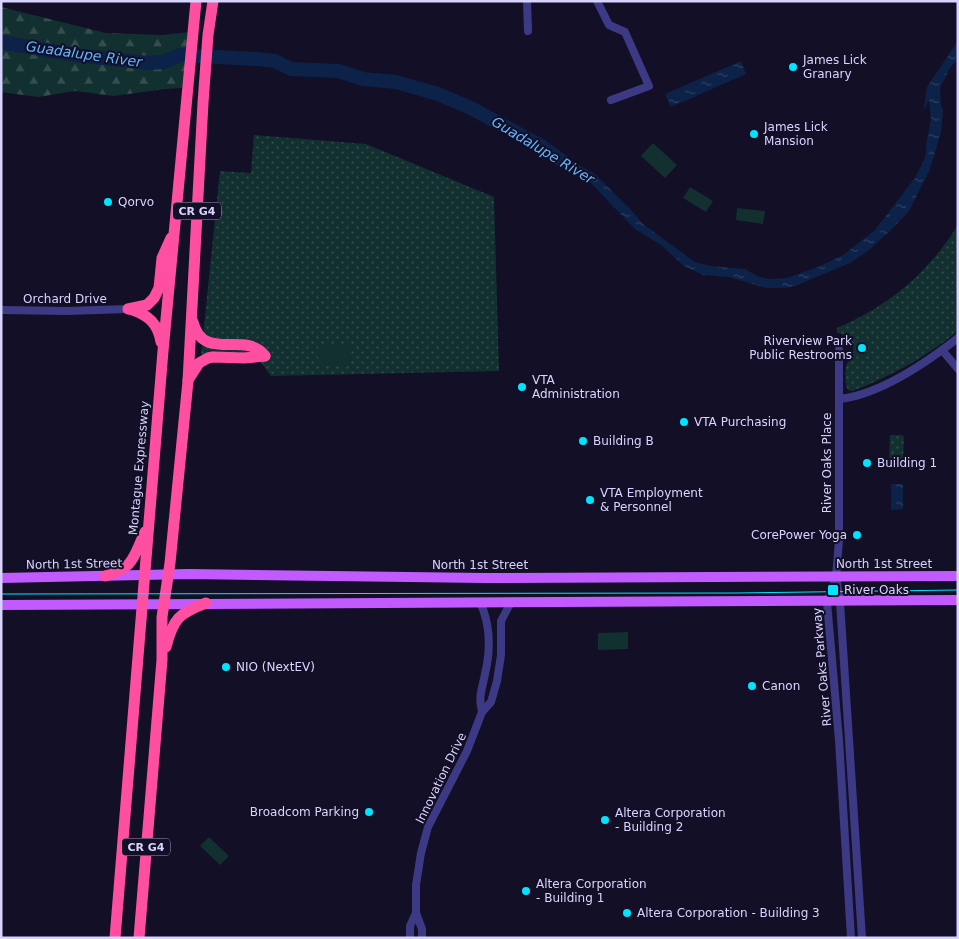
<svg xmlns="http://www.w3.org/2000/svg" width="959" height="939" font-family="'DejaVu Sans',sans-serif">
<defs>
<pattern id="grass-dots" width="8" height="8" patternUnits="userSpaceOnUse" patternTransform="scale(1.25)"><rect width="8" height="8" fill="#12302f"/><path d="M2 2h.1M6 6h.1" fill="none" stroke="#344d4e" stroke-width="1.8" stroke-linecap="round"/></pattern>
<pattern id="forest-firs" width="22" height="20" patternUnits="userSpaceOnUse" patternTransform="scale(1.25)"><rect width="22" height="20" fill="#12302f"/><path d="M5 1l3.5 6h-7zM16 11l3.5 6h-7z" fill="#344d4e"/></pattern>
<pattern id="water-ripples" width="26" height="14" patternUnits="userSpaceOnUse" patternTransform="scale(1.25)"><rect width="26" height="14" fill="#0c2248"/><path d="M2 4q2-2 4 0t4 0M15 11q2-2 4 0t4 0" fill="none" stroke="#2f4163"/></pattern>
</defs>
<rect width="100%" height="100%" fill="#130f26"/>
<!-- grass -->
<g fill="url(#grass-dots)">
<polygon points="254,135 366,144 494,197 499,371 271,376 259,360 201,355 220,171 251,173"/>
<path d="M958 225V331C926 357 891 376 853 391L848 390C845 385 845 373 846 367 847 362 850 360 852 356 857 345 848 335 837 333V328C890 305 927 274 958 225Z"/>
<polygon points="890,435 902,435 904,437 903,463 889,462"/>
</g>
<!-- forest -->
<polygon fill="url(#forest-firs)" points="1,7 106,33 162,35 191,32 182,88 165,89 114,96 75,91 38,97 1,92"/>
<!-- pitch -->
<g fill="#12302f">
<polygon points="653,143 677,165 665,178 641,156"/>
<polygon points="690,187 713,201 706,212 683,198"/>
<polygon points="737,208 765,211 763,224 736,220"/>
<polygon points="318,346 350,346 349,365 318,365"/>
<polygon points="628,632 628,649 598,650 598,633"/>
<polygon points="209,837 229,856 220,865 200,846"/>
</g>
<!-- water -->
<g fill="url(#water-ripples)">
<polygon points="958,41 958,60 951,66 940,88 941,106 943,110 941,132 930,169 909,211 891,230 869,250 850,263 795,286 783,288 767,288 729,277 703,275 684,266 661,245 635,229 587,179 572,170 553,162 546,152 550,149 595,174 632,211 643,224 695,262 710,266 745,269 759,277 769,279 787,278 818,267 843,255 875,230 915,178 925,158 927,139 931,120 929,99 925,109 924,107 927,87"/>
<polygon points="741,61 746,74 671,107 665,94"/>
<polygon points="891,484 903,484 903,509 891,510"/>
</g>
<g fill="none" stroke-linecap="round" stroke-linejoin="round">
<!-- river -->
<polyline stroke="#0c2248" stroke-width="14" points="1,42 75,55 149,63 164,62 180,55 257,59 275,61 291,69 338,71 363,79 396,82 438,94 471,108 541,146 562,161"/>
<!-- minor -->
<g stroke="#3d3a85" stroke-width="8">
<polyline points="527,1 528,31"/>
<polyline points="597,1 609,25 625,32 649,86 611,100"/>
<polyline points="1,310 67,311 128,309"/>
<polyline points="839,350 839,540 836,577 840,602 862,938"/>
<polyline points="942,350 958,369"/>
<path d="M839 399C880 395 926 363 958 338"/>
<polyline points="836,577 827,602 839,740 851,938"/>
<path d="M480 602C491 626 491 649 485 674 482 690 478 696 482 712"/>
<polyline points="410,938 410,926 416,913"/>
<polyline points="422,938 422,929 416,913 416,885 421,853 428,827 467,751 482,712 491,702 497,681 501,655 501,621 511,602"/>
</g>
<!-- major -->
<g stroke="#c25bff" stroke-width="10">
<polyline points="1,578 189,574 485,578 958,576"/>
<polyline points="1,605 958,600"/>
</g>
<!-- highway -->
<g stroke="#ff4fa3" stroke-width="11">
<polyline points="128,309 147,305 154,298 159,288 162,258 171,238"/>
<path d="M130 309C148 315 158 323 161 342"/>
<path d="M193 322C203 363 247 330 265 356"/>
<polyline points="188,380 199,363 208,358 213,357 244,358 265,356"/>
<path d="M105 576C134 568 133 558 145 532"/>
<path d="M166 647C173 619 179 613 206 603"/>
<polyline points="115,938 163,351 196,1"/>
<polyline points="139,938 162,660 162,617 170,563 188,381 203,103 208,35 213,1"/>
</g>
<!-- tram -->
<polyline stroke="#00e5ff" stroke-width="1" points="1,594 736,593 958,590"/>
</g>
<!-- markers -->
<g fill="#00e5ff" stroke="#130f26" stroke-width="2">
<circle cx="793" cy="67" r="5"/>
<circle cx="754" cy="134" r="5"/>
<circle cx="108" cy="202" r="5"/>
<circle cx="862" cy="348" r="5"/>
<circle cx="522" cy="387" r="5"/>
<circle cx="684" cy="422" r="5"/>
<circle cx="583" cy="441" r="5"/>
<circle cx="867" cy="463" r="5"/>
<circle cx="590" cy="500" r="5"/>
<circle cx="857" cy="535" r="5"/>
<rect x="827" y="584" width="12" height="12" rx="2.5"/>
<circle cx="226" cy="667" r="5"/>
<circle cx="752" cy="686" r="5"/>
<circle cx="369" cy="812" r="5"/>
<circle cx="605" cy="820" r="5"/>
<circle cx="526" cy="891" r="5"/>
<circle cx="627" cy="913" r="5"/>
</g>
<g text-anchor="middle" stroke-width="4" stroke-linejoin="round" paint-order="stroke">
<!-- shield labels -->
<g fill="#130f26" stroke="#9e99be" stroke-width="1">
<rect x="173" y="202.5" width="48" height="17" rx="4"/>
<rect x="122" y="838.5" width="48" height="17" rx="4"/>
</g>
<g font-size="11" font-weight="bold" fill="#d9d4ff">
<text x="197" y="215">CR G4</text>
<text x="146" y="851">CR G4</text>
</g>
<!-- poi labels -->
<g font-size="12" fill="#d9d4ff" stroke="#130f26" text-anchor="start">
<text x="803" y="64">James Lick<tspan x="803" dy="14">Granary</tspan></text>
<text x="764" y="131">James Lick<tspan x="764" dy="14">Mansion</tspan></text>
<text x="118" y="206">Qorvo</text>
<text x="852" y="345" text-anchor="end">Riverview Park<tspan x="852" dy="14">Public Restrooms</tspan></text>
<text x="532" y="384">VTA<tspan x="532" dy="14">Administration</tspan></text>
<text x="694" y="426">VTA Purchasing</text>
<text x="593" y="445">Building B</text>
<text x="877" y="467">Building 1</text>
<text x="600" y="497">VTA Employment<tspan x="600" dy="14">&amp; Personnel</tspan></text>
<text x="847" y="539" text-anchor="end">CorePower Yoga</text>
<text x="844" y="594">River Oaks</text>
<text x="236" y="671">NIO (NextEV)</text>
<text x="762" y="690">Canon</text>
<text x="359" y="816" text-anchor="end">Broadcom Parking</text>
<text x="615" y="817">Altera Corporation<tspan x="615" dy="14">- Building 2</tspan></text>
<text x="536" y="888">Altera Corporation<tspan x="536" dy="14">- Building 1</tspan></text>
<text x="637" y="917">Altera Corporation - Building 3</text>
</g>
<!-- street labels -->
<g font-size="12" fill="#d9d4ff" stroke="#130f26">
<text x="65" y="303">Orchard Drive</text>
<text transform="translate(827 463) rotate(-90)" y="4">River Oaks Place</text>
<text transform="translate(139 468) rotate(-85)" y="4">Montague Expressway</text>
<text transform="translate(74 564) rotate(-1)" y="4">North 1st Street</text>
<text x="884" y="568">North 1st Street</text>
<text x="480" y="569">North 1st Street</text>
<text transform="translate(822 667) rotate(-95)" y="4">River Oaks Parkway</text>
<text transform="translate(441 778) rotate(-64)" y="4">Innovation Drive</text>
</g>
<!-- water labels -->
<g font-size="14" font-style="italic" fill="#62b6ff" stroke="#130f26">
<text transform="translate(84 54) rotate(8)" y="5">Guadalupe River</text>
<text transform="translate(543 150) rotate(31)" y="5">Guadalupe River</text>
</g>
</g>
<!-- border -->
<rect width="959" height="939" fill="none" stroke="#d9d4ff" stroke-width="5"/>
</svg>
